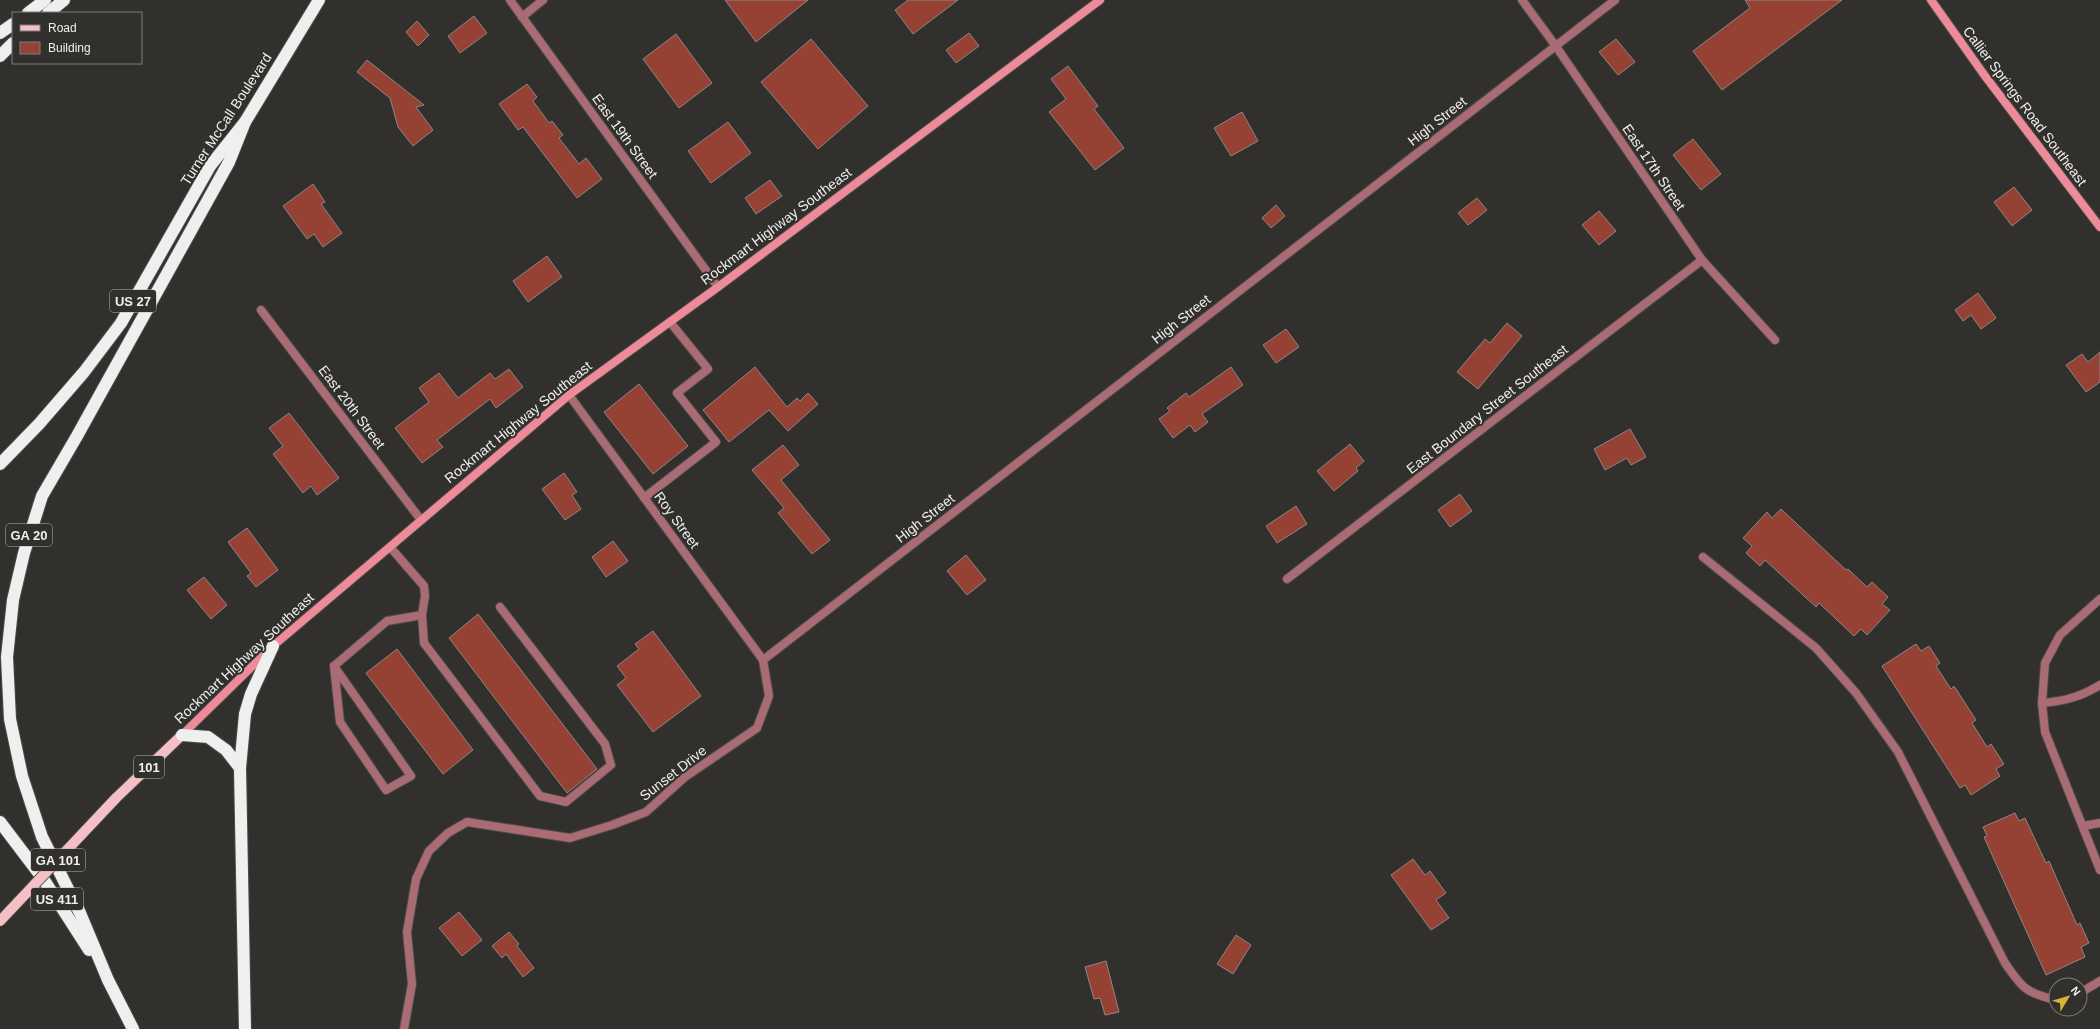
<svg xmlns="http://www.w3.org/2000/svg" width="2100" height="1029" font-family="Helvetica,sans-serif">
<rect width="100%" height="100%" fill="#32302d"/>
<!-- building -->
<g fill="#954134" stroke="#8c8786">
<polygon points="725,0 808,0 756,42"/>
<polygon points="908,0 958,0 913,34 895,10"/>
<polygon points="1745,0 1842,0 1722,90 1693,51 1750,8"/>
<polygon points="474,16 487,33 460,53 448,36"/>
<polygon points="417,21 429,35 418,46 406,32"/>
<polygon points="969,33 979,46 956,63 946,50"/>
<polygon points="676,34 712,83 679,108 643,59"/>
<polygon points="811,39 868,106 818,149 761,82"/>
<polygon points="1616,39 1635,62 1618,75 1599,52"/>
<polygon points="367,60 424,105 416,107 433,130 413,146 398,127 390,98 357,72"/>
<polygon points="1068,66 1098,106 1094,109 1124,148 1095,170 1049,112 1066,99 1051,79"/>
<polygon points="527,84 537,97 533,101 549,123 552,121 563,135 559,138 579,164 586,158 602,179 577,198 523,127 518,130 499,104"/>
<polygon points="1242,112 1258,141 1231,156 1214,128"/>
<polygon points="728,122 751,153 711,183 688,151"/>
<polygon points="1693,139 1721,174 1701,190 1673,155"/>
<polygon points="770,180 782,196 756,214 745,198"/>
<polygon points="313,184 325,202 321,204 342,233 323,247 314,234 307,239 283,206"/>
<polygon points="2014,187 2032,210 2012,226 1994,202"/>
<polygon points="1477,198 1487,210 1468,225 1458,213"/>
<polygon points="1276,205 1285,216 1271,228 1262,218"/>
<polygon points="1599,211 1616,231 1599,245 1582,225"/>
<polygon points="547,256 562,277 528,302 513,281"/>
<polygon points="1978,293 1996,318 1981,329 1971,315 1963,321 1955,310"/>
<polygon points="1507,323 1522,336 1478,389 1457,372 1485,339 1490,343"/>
<polygon points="1286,329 1299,347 1276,363 1263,345"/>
<polygon points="2100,352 2100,382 2086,392 2066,365 2082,354 2088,362"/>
<polygon points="755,367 787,407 797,398 800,401 808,393 818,404 788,431 769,410 729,442 703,410"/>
<polygon points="1231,367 1243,385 1202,414 1208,422 1195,432 1190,425 1173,438 1159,419 1170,411 1167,408 1186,393 1189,397"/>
<polygon points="509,369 523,387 496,408 490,399 437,440 443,447 422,463 395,428 429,402 419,388 439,373 458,398 490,373 495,379"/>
<polygon points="639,384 688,446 653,474 604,412"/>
<polygon points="289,413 339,478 317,495 311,486 303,493 273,454 283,446 269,428"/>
<polygon points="1630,429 1646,457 1631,465 1627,458 1605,470 1594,449"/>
<polygon points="1350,444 1364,461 1356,468 1358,471 1334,491 1317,471"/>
<polygon points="783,445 799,465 781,480 830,540 812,554 778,513 784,508 752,470"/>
<polygon points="564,473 577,492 572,495 581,509 565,520 542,489"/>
<polygon points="1460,494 1472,511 1450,527 1438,510"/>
<polygon points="1296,506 1307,524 1277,543 1266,526"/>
<polygon points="1781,509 1846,570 1848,569 1867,587 1872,582 1888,597 1882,604 1890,610 1867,635 1861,629 1854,636 1819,603 1816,607 1765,560 1760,566 1746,553 1752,546 1743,538 1767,512 1772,518"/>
<polygon points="247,528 278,570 256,587 247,576 251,573 228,542"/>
<polygon points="613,541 628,561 606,577 592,557"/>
<polygon points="966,555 986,580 967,595 947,571"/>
<polygon points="204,577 227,605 211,619 187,590"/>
<polygon points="478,614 597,769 567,793 449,638"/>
<polygon points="653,631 701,696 653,732 617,685 626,678 617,666 639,649 635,644"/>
<polygon points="1916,644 1921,651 1929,646 1940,663 1936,666 1951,689 1954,686 1976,720 1972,723 1987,747 1991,744 2004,764 1996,769 2000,776 1971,795 1965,785 1960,788 1882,666"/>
<polygon points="397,649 473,750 443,774 366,673"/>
<polygon points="2015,813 2019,821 2025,818 2046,863 2049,861 2077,925 2080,923 2089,943 2081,947 2085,957 2046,975 1984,837 1987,836 1983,827"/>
<polygon points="1413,859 1425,875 1430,871 1446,893 1436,900 1449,918 1431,930 1391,875"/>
<polygon points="459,912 482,940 462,956 439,928"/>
<polygon points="509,932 519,944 517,946 534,968 523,977 506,954 502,958 492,946"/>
<polygon points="1236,935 1251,945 1233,974 1217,964"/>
<polygon points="1106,961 1119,1012 1105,1015 1100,998 1094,999 1085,967"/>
</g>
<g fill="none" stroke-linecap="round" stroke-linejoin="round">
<!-- lane casing -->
<g stroke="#4d4b48" stroke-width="10">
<g id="lane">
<polyline points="644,498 716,442 677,393 708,369 670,322"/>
<polyline points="422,615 424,643 540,796 566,802 611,765 605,744 500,607"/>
<polyline points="334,666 340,722 386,790 411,776 334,666 387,621 422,615 425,596 424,586 390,547"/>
<path d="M2042 703C2064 701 2081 697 2100 685"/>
<polyline points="2083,826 2100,823"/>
</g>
</g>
<!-- street casing -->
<g stroke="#4d4b48" stroke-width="10">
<g id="street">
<polyline points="510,0 718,287"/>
<polyline points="1522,0 1555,45 1702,260 1775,340"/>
<polyline points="522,17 543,0"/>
<polyline points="261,310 421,520"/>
<path d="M1703 557 1816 648 1856 693 1898 752 2005 963C2022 988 2026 993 2056 1000"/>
<polyline points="1287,579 1702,260"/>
<polyline points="2100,599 2060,635 2045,663 2042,703 2045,732 2100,870"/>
<polyline points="763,660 1615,0"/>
<polyline points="2080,993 2100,981"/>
<polyline points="404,1029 412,984 407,932 416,879 429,851 448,833 467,822 570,838 612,825 646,812 685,777 757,728 769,696 763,660 569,395"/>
</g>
</g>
<!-- secondary casing -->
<g stroke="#4d4b48" stroke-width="10">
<g id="secondary">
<polyline points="1931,0 1985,76 2100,227"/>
<polyline points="182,735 273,646 569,395 718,287 1100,0"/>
</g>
</g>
<!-- primary casing -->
<g stroke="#4d4b48" stroke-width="12">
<polyline id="primary" points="116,798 182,735"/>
</g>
<!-- highway casing -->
<g stroke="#4d4b48" stroke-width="14">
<g id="highway">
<polyline points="28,13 45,0"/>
<polyline points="48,13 64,0"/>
<polyline points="0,33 13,24"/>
<polyline points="0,56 13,43"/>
<polyline points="0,464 39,424 84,372 121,323 210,166 245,122 319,0"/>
<polyline points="182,735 208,737 226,750 240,768"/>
<polyline points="0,822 44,880 89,950"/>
<polyline points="133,1029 108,980 80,913 42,837 22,776 10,719 7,657 13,600 24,553 42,496 77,436 229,162 245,122"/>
<polyline points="245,1029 240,768 245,714 251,694 273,646"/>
</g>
</g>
<!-- lane -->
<use href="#lane" stroke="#a96b74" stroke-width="8"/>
<!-- street -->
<use href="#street" stroke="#a96b74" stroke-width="8"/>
<!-- secondary -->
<use href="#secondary" stroke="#ee8b9a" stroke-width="8"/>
<!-- primary -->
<use href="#primary" stroke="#f4c0c6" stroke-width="10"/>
<!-- highway -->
<use href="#highway" stroke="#efefef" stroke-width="12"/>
<!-- primary-bridge casing -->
<g stroke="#4d4b48" stroke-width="12" stroke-linecap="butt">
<polyline id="primary-bridge" points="0,921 116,798"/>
</g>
<!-- primary-bridge -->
<use href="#primary-bridge" stroke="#f4c0c6" stroke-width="10"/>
</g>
<g text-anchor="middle" stroke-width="4" stroke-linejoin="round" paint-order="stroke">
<!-- shield labels -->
<g fill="#32302d" stroke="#b7b6b3" stroke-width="1">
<rect x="110" y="290" width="46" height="22" rx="3"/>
<rect x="6" y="524" width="46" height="22" rx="3"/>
<rect x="134" y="756" width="30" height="22" rx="3"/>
<rect x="31" y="849" width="54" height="22" rx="3"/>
<rect x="31" y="888" width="52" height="22" rx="3"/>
</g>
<g font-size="13" font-weight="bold" fill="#f0efed">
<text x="133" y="306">US 27</text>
<text x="29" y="540">GA 20</text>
<text x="149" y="772">101</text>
<text x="58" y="865">GA 101</text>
<text x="57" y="904">US 411</text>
</g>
<!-- street labels -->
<g font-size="14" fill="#f0efed" stroke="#32302d">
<text transform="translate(2025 106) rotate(53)" y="5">Callier Springs Road Southeast</text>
<text transform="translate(226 119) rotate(-57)" y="5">Turner McCall Boulevard</text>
<text transform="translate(1437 121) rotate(-38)" y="5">High Street</text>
<text transform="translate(625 136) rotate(54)" y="5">East 19th Street</text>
<text transform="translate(1654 167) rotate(56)" y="5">East 17th Street</text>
<text transform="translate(776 226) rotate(-37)" y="5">Rockmart Highway Southeast</text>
<text transform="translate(1181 319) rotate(-38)" y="5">High Street</text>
<text transform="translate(352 407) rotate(53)" y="5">East 20th Street</text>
<text transform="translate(1487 409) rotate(-38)" y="5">East Boundary Street Southeast</text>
<text transform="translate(518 422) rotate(-39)" y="5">Rockmart Highway Southeast</text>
<text transform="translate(925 518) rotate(-38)" y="5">High Street</text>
<text transform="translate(677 520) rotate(54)" y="5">Roy Street</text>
<text transform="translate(244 658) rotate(-43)" y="5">Rockmart Highway Southeast</text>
<text transform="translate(673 773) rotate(-38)" y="5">Sunset Drive</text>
</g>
</g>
<!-- legend -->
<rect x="12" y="12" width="130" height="52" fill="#32302d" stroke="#7e7c7a"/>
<rect x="20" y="25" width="20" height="6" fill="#f4c0c6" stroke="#7e7c7a"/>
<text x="48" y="32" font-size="12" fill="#f0efed">Road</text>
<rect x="20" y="42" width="20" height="12" fill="#954134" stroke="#7e7c7a"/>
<text x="48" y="52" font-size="12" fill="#f0efed">Building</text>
<!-- north arrow -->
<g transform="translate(2068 997) rotate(52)"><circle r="19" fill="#32302d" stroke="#7e7c7a"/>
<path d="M0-3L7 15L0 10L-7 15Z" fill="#d8b434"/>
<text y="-6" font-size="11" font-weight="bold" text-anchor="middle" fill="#f0efed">N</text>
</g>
</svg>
